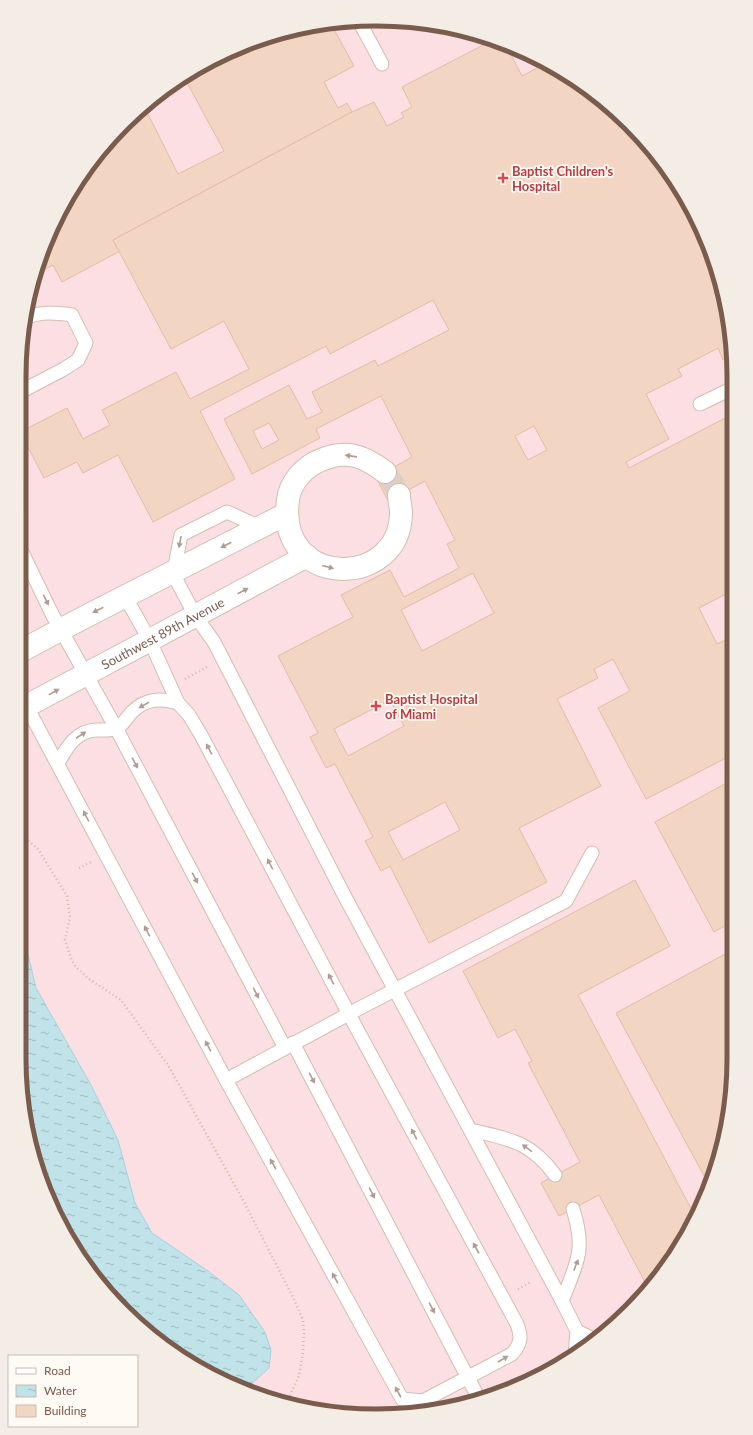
<svg xmlns="http://www.w3.org/2000/svg" width="753" height="1435" font-family="Lato,sans-serif">
<defs>
<pattern id="water-ripples" width="26" height="14" patternUnits="userSpaceOnUse"><rect width="26" height="14" fill="#bfe3e8"/><path d="M2 4q2-2 4 0t4 0M15 11q2-2 4 0t4 0" fill="none" stroke="#a0bbbe"/></pattern>
</defs>
<rect width="100%" height="100%" fill="#fdf6ec"/>
<!-- medical -->
<polygon fill="#fbdfe3" points="400,20 469,31 535,56 612,108 674,178 707,240 731,330 733,1082 722,1151 697,1217 629,1311 575,1356 514,1389 400,1415 284,1404 178,1356 93,1276 38,1174 19,1058 20,353 31,284 56,218 93,159 141,108 198,67 262,38 330,22"/>
<!-- water -->
<polygon fill="url(#water-ripples)" stroke="#a5d3da" points="19,934 25,942 36,988 91,1085 118,1140 135,1203 152,1233 208,1271 239,1295 265,1332 271,1350 269,1368 250,1385 245,1386 178,1356 93,1276 38,1174 19,1058"/>
<!-- building -->
<g fill="#f3d5c3" stroke="#e6bba3" fill-rule="evenodd">
<polygon points="330,22 354,66 324,82 338,108 347,103 352,112 113,240 120,251 62,282 53,265 35,275 56,218 93,159 141,108 144,106 178,174 224,151 184,77 198,67 262,38"/>
<path d="M493 40 506 45 522 76 543 65 540 60 612 108 659 160 667 177 671 175 674 178 707 240 731 330V356L723 360 718 348 678 369 682 376 646 394 669 439 626 462 629 468 731 415 732 599 728 593 699 608 717 644 732 637V755L646 799 598 708 630 691 613 659 594 669 598 678 557 699 601 786 519 828 547 882 429 943 390 866 381 871 365 841 373 837 335 764 326 768 310 737 318 733 278 656 353 617 341 595 390 570 404 597 459 568 447 544 455 540 425 481 388 501 376 477 412 457 381 396 316 429 320 438 252 474 224 419 289 385 307 419 322 412 312 392 375 360 378 366 449 330 433 300 330 354 326 346 200 411 235 479 153 522 118 455 83 473 77 462 44 478 20 432 67 408 83 439 110 425 102 410 176 372 190 399 249 369 224 321 171 349 113 240 352 112 374 102 387 126 404 117 401 113 412 107 402 87ZM269 423 279 440 262 449 253 431ZM534 426 547 450 528 460 515 436ZM473 573 494 613 422 651 401 610ZM390 700 404 726 348 756 334 729ZM445 802 460 830 403 860 388 832Z"/>
<polygon points="732,780 733,1082 722,1151 709,1185 616,1013 727,953 732,922 714,932 655,822"/>
<polygon points="635,880 670,946 578,995 696,1218 647,1286 599,1195 559,1216 541,1183 580,1162 528,1063 532,1061 515,1029 498,1038 463,971"/>
</g>
<g fill="none" stroke-linecap="round" stroke-linejoin="round">
<!-- street-tunnel -->
<polyline stroke="#dcd0c4" stroke-width="22" stroke-dasharray="22 11" stroke-linecap="butt" points="385,472 393,483 399,495"/>
<!-- lane casing -->
<g stroke="#d1beb0" stroke-width="15">
<g id="lane">
<polyline points="359,21 382,64"/>
<path d="M20 392 64 369 78 360 86 343 72 315C57 313 40 311 26 318"/>
<polyline points="700,404 731,389"/>
<polyline points="20,548 52,614 116,728 285,1048"/>
<polyline points="174,571 181,535 227,512 260,527"/>
<polyline points="172,572 196,617 214,642 344,895 562,1301 577,1331 575,1356"/>
<path d="M19 692 226 1080 402 1399 423 1401 512 1354C521 1344 522 1337 517 1324L358 1031 201 735 189 715 178 703 150 641 125 596"/>
<path d="M58 763C67 747 76 731 96 730 104 730 110 731 117 728 124 724 127 717 132 712 146 698 161 698 178 703"/>
<polyline points="293,1043 478,1397"/>
<polyline points="226,1080 358,1009 566,901 592,853"/>
<path d="M471 1130C509 1139 530 1141 555 1175"/>
<path d="M562 1301C577 1262 586 1251 573 1209"/>
<polyline points="577,1331 589,1337 593,1341"/>
</g>
</g>
<!-- street casing -->
<g stroke="#d1beb0" stroke-width="24">
<g id="street">
<path d="M385 472C364 456 346 449 321 460 305 466 290 482 288 500 276 589 400 590 401 513 401 507 399 501 399 495"/>
<polyline points="19,652 79,620 286,514"/>
<path id="s1" d="M19 710 307 556"/>
</g>
</g>
<!-- path -->
<g stroke="#d9b8a5" stroke-width="2.5" stroke-dasharray="1 3" stroke-linecap="butt">
<polyline points="185,679 207,667"/>
<polyline points="19,833 38,849 67,896 70,917 65,940 72,961 77,968 89,979 121,1000 168,1065 244,1202 293,1297 303,1320 304,1334 303,1352 299,1376 286,1404"/>
<polyline points="79,868 91,862"/>
<polyline points="518,1289 531,1282"/>
</g>
<!-- lane -->
<use href="#lane" stroke="#fff" stroke-width="13"/>
<!-- street -->
<use href="#street" stroke="#fff" stroke-width="22"/>
</g>
<!-- one-way arrows -->
<defs><path id="oneway-solid" d="M-6-.8H1V-3.2L6.5 0L1 3.2V.8H-6Z"/></defs>
<g fill="#af9d94">
<use href="#oneway-solid" transform="translate(351 456) rotate(-172)"/>
<use href="#oneway-solid" transform="translate(180 542) rotate(101)"/>
<use href="#oneway-solid" transform="translate(226 545) rotate(153)"/>
<use href="#oneway-solid" transform="translate(328 567) rotate(15)"/>
<use href="#oneway-solid" transform="translate(243 591) rotate(-28)"/>
<use href="#oneway-solid" transform="translate(46 600) rotate(64)"/>
<use href="#oneway-solid" transform="translate(98 610) rotate(153)"/>
<use href="#oneway-solid" transform="translate(54 692) rotate(-29)"/>
<use href="#oneway-solid" transform="translate(144 705) rotate(151)"/>
<use href="#oneway-solid" transform="translate(81 735) rotate(-33)"/>
<use href="#oneway-solid" transform="translate(209 749) rotate(-118)"/>
<use href="#oneway-solid" transform="translate(135 763) rotate(62)"/>
<use href="#oneway-solid" transform="translate(86 816) rotate(-118)"/>
<use href="#oneway-solid" transform="translate(270 864) rotate(-118)"/>
<use href="#oneway-solid" transform="translate(195 878) rotate(62)"/>
<use href="#oneway-solid" transform="translate(147 931) rotate(-118)"/>
<use href="#oneway-solid" transform="translate(331 979) rotate(-118)"/>
<use href="#oneway-solid" transform="translate(256 993) rotate(62)"/>
<use href="#oneway-solid" transform="translate(208 1046) rotate(-118)"/>
<use href="#oneway-solid" transform="translate(312 1078) rotate(62)"/>
<use href="#oneway-solid" transform="translate(414 1134) rotate(-118)"/>
<use href="#oneway-solid" transform="translate(527 1148) rotate(-144)"/>
<use href="#oneway-solid" transform="translate(273 1164) rotate(-119)"/>
<use href="#oneway-solid" transform="translate(372 1193) rotate(62)"/>
<use href="#oneway-solid" transform="translate(476 1248) rotate(-119)"/>
<use href="#oneway-solid" transform="translate(576 1265) rotate(-69)"/>
<use href="#oneway-solid" transform="translate(335 1278) rotate(-119)"/>
<use href="#oneway-solid" transform="translate(432 1308) rotate(62)"/>
<use href="#oneway-solid" transform="translate(503 1359) rotate(-30)"/>
<use href="#oneway-solid" transform="translate(398 1392) rotate(-119)"/>
</g>
<!-- markers -->
<g fill="#e0444e" stroke="#fffaf3" stroke-width="1.5">
<path d="M501 172h4v4h4v4h-4v4h-4v-4h-4v-4h4z"/>
<path d="M374 700h4v4h4v4h-4v4h-4v-4h-4v-4h4z"/>
</g>
<g text-anchor="middle" stroke-width="3.5" stroke-linejoin="round" paint-order="stroke">
<!-- health labels -->
<g font-size="13" font-weight="bold" fill="#be3a42" stroke="#fffaf3" text-anchor="start">
<text x="512" y="176">Baptist Children's<tspan x="512" dy="15">Hospital</tspan></text>
<text x="385" y="704">Baptist Hospital<tspan x="385" dy="15">of Miami</tspan></text>
</g>
<!-- street labels -->
<g font-size="13" fill="#7a5c4d" stroke="#fffaf3">
<text dy="5" stroke="none"><textPath href="#s1" startOffset="163">Southwest 89th Avenue</textPath></text>
</g>
</g>
<!-- crop -->
<path d="M0 0H753V1435H0ZM376 26H377A350 350 0 0 1 727 376V1059A350 350 0 0 1 377 1409H376A350 350 0 0 1 26 1059V376A350 350 0 0 1 376 26Z" fill="#f4ede6" fill-rule="evenodd"/>
<path fill="none" stroke="#7a5c4d" stroke-width="5" d="M376 26H377A350 350 0 0 1 727 376V1059A350 350 0 0 1 377 1409H376A350 350 0 0 1 26 1059V376A350 350 0 0 1 376 26Z"/>
<!-- legend -->
<rect x="8" y="1355" width="130" height="72" fill="#fffaf3" stroke="#cabbb1"/>
<rect x="16" y="1368" width="20" height="6" fill="#ffffff" stroke="#cabbb1"/>
<text x="44" y="1375" font-size="12" fill="#7a5c4d">Road</text>
<rect x="16" y="1385" width="20" height="12" fill="url(#water-ripples)" stroke="#cabbb1"/>
<text x="44" y="1395" font-size="12" fill="#7a5c4d">Water</text>
<rect x="16" y="1405" width="20" height="12" fill="#f3d5c3" stroke="#cabbb1"/>
<text x="44" y="1415" font-size="12" fill="#7a5c4d">Building</text>
</svg>
